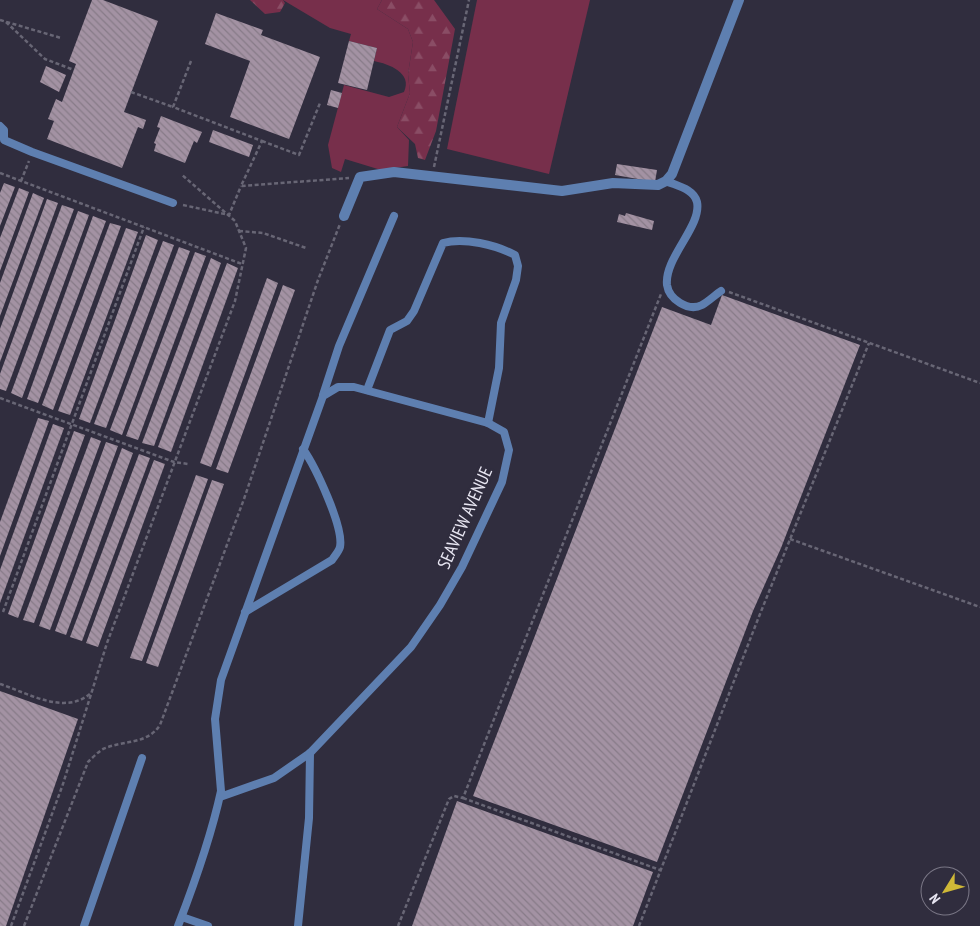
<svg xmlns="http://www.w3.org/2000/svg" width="980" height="926" font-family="'PT Sans Narrow',sans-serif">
<defs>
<pattern id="forest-firs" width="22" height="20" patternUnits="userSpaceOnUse" patternTransform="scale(1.25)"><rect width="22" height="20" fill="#772f4b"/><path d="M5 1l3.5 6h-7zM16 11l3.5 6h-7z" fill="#8a4d65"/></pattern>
<pattern id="building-back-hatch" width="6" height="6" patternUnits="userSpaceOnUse" patternTransform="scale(1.25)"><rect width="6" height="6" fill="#a392a3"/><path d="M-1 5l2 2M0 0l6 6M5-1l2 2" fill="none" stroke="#877b88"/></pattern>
</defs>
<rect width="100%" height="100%" fill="#302d3e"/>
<!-- green -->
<g fill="#772f4b">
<path d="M283 0H382L377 9 408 29 413 42 408 74 410 93 397 127 409 140 408 166 381 170 345 159 341 172 332 168 328 145 344 85 389 97 404 92C413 73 389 64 374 61L377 48 349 41 351 34 330 28Z"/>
<polygon points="477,0 590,0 549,174 447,149"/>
</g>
<!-- forest -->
<g fill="url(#forest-firs)">
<polygon points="250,0 283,0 285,3 280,12 265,14"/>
<polygon points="382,0 434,0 455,29 436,131 425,160 418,158 415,144 397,127 410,93 408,74 413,42 408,29 377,9"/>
</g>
<!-- building -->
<g fill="url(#building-back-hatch)">
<polygon points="92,0 103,0 158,21 124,112 146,120 143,129 138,127 122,168 47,139 54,121 48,119 56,99 62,102 76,64 69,61"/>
<polygon points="216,13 263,30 261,35 320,57 289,139 230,117 250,61 205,44"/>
<polygon points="349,41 377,48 367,90 338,83"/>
<polygon points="46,66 66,75 59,92 40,82"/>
<polygon points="331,90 342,93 338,108 327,105"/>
<polygon points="161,116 202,132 197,143 194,141 185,163 154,151 156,144 154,143 160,128 157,127"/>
<polygon points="213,130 253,145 249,157 209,142"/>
<polygon points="617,164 657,170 655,182 615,175"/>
<polygon points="4,183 15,187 0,226 0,193"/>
<polygon points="19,188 29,192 0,271 0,238"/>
<polygon points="33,193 44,198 0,316 0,283"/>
<polygon points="47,199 58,203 0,362 0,329"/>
<polygon points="62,205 74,209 6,391 0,389 0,374"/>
<polygon points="78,211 89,215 22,398 11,393"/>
<polygon points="626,213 654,221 652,230 617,222 619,214 625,216"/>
<polygon points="93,216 106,221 38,403 27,399"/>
<polygon points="110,223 121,226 53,410 42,405"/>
<polygon points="126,228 138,232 70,415 58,411"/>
<polygon points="146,235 158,240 90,423 79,419"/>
<polygon points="163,241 174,245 106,428 94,424"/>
<polygon points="179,247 190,251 122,435 110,430"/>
<polygon points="195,252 206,256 138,440 126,436"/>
<polygon points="211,258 221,263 154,446 142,443"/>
<polygon points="227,263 238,268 171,452 158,447"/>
<polygon points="267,278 278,283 211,467 200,463"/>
<polygon points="283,285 295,290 228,473 216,469"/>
<polygon points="722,295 860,345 781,548 753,611 657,862 473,796 662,307 711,325"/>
<polygon points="38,418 49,421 0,556 0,522"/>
<polygon points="53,424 64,428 0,603 0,570"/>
<polygon points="74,431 85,435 18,618 8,614"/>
<polygon points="91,437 101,441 34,623 23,620"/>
<polygon points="106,442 118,446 50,630 39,626"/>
<polygon points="122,448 133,453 66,635 55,631"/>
<polygon points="139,454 150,458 82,641 70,637"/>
<polygon points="154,460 165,464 98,647 86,643"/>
<polygon points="196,475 208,479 142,661 130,658"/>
<polygon points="212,480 224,484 158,667 146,663"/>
<polygon points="0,691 78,719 6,926 0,926"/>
<polygon points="457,801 653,872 633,926 412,926"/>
</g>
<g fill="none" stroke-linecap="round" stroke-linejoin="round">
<!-- path -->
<g stroke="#686675" stroke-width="2.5" stroke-dasharray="4 2.5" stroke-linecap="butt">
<polyline points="0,20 61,38"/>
<polyline points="6,22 45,59 74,70"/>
<polyline points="191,61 173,107 262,141 241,186 349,178"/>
<polyline points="131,92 173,107"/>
<polyline points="262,141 299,155 320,103"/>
<polyline points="434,167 469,0"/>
<polyline points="0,173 242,264"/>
<polyline points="21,181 29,161"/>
<polyline points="183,205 229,215 241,186"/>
<polyline points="239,231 263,233 306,248"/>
<polyline points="729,292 980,383"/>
<polyline points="0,398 174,462 188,464"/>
<polyline points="790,539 980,607"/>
<polyline points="3,612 144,227"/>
<path d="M0 684C28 693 65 716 91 693"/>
<polyline points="463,798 660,870"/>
<polyline points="11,926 63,784 107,643 235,301 246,248 235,221 181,174"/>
<path d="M24 926 88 762C92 758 98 752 103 749 123 740 147 745 160 725L244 499 318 280 340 224"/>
<polyline points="398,926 449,799 454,796 463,798 661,294"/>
<polyline points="639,926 758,619 869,343"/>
</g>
<!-- lane -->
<g stroke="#5e7fb0" stroke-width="8">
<polyline points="0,126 4,130 4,140 32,152 173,203"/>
<path d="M666 181C677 186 694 189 697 202 702 226 664 258 667 285 669 299 688 312 702 305 709 301 715 295 721 291"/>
<path d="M367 390 390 330 407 321 414 311 443 243C464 237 496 245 515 255L518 266 516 280 501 323 499 368 488 423"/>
<polyline points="323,395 339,346 394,216"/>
<path d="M245 612 332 560C334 557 339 551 340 547 344 527 315 466 303 449"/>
<polyline points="182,917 208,926"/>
<polyline points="84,926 142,758"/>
<path d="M178 926C195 882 211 837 221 791L215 719 221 680 323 396 338 387H354L488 423 504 432 509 450 502 482 462 567 440 605 411 647 310 753 274 778 220 797"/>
<polyline points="298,926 309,818 310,753"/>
</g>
<!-- street -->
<polyline stroke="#5e7fb0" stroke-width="10" points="344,216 360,177 394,172 562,191 613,183 658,185 666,181 672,174 739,0"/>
</g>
<g text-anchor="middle" stroke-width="5" stroke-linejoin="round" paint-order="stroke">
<!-- street labels -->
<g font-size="18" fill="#e9e7f3" stroke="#302d3e">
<text transform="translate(465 518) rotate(-66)" y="6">SEAVIEW AVENUE</text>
</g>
</g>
<!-- north arrow -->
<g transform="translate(945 891) rotate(233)"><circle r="24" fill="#302d3e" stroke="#7a7786"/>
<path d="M0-4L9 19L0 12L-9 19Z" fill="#cfb837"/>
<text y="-8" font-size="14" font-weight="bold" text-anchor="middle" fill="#e9e7f3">N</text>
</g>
</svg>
